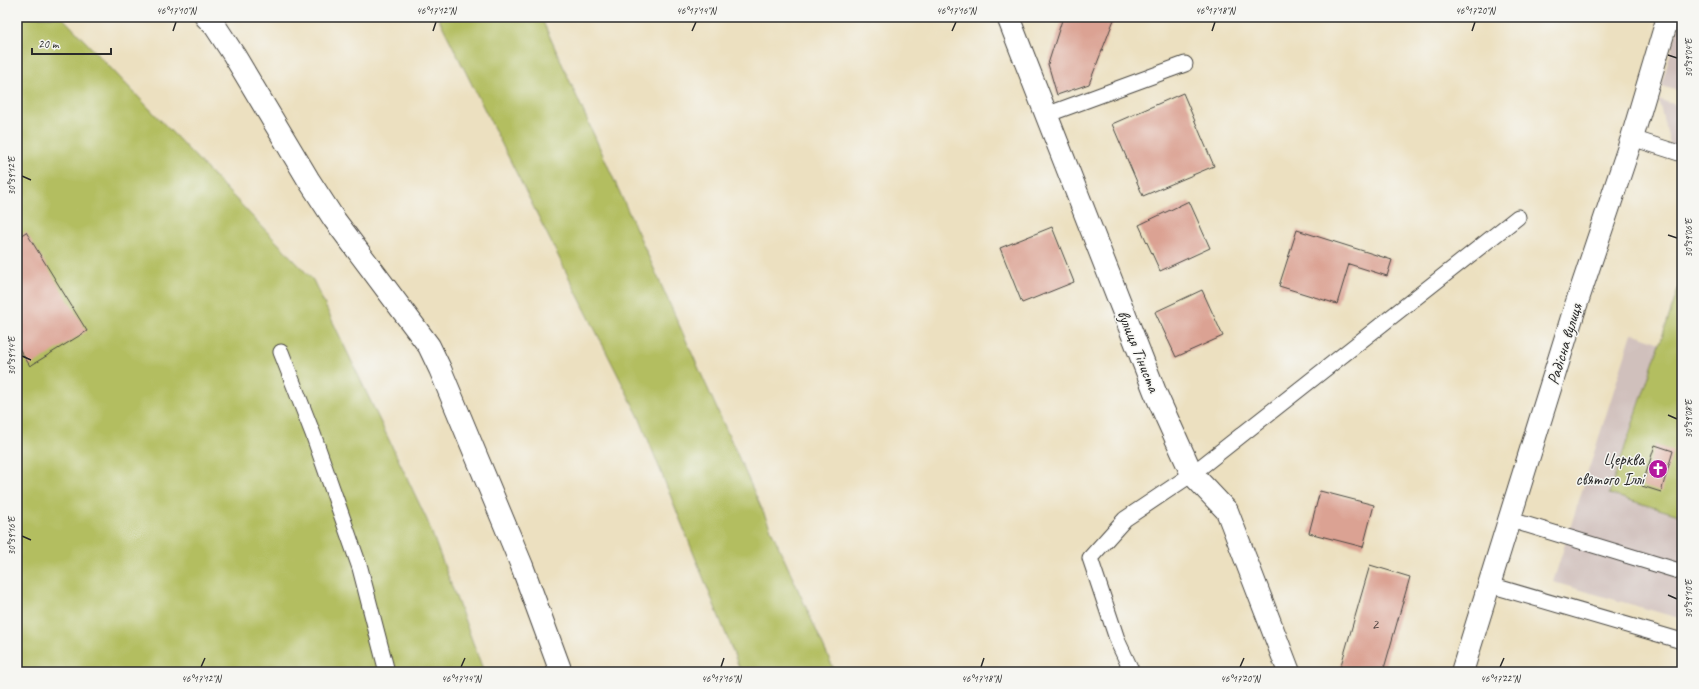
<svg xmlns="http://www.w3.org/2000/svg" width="1699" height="689" font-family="Caveat,sans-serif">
<rect width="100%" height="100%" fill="#f6f6f2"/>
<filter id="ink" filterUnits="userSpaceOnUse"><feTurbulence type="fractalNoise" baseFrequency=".025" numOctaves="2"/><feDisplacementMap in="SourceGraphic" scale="8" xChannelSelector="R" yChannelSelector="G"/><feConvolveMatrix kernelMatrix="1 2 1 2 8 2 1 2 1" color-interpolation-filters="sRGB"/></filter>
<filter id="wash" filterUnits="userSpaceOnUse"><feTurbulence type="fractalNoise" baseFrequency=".012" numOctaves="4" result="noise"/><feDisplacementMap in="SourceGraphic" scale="16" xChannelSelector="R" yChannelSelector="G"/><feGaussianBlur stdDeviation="0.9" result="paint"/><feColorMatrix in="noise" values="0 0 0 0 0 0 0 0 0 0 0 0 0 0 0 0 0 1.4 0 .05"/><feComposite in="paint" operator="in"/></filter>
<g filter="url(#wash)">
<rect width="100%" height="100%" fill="#ece0c0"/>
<!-- industrial -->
<g fill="#d0c0bc">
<polygon points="1681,17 1682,17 1682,92 1661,86"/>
<polygon points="1658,99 1682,107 1682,189"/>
<polygon points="1632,333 1660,343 1609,493 1682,516 1682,619 1553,582"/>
</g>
<!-- green -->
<g fill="#b3be60" stroke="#6f7446">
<polygon points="17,17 62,17 313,280 427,520 484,672 17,672"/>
<polygon points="438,17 541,17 835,672 741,672 639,417"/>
<polygon points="1682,278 1682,516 1609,494"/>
</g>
<g id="blocks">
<!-- building -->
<g fill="#dba293">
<polygon points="1063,17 1115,17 1089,84 1057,95 1048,64"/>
<polygon points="1183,93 1214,166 1143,196 1112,124"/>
<polygon points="1189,201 1210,248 1160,271 1139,225"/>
<polygon points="1052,227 1074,282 1022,303 1000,248"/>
<polygon points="1297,230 1392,260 1387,276 1349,264 1337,304 1279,286"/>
<polygon points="26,232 87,331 30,366 17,345 17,238"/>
<polygon points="1202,290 1223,336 1176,357 1155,312"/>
<polygon points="1655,445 1673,451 1661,492 1642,486"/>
<polygon points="1320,491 1374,505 1363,547 1309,533"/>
<polygon points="1370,565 1410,577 1383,672 1339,672"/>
</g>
</g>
</g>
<g filter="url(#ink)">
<use href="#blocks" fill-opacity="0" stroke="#484641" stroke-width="1"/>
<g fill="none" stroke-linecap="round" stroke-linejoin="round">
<!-- service casing -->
<g stroke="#484641" stroke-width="17">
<g id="service">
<polyline points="1046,115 1185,64"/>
<polyline points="1632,138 1682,154"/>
<polyline points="281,352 313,434 360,568 387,672"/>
<polyline points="1511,520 1682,572"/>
<polyline points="1490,585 1682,641"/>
<polyline points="1132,672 1118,642 1090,558 1125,519 1192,474 1518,217"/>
</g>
</g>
<!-- minor casing -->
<g stroke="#484641" stroke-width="24">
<g id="minor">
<polyline points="206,17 215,26 234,55 308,179 334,219 429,346 440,369 522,566 561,672"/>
<polyline points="1008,17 1155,392 1192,474 1227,511 1289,672"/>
<polyline points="1462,672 1574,311 1632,138 1668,17"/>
</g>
</g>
<!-- service -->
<use href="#service" stroke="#fff" stroke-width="15"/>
<!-- minor -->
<use href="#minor" stroke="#fff" stroke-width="22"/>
</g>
</g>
<!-- ticks -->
<path fill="none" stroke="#2b2b2b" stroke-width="1.5" d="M173 31 176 22M433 31 436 22M692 31 696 22M952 31 956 22M1212 31 1215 22M1472 31 1475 22M1668 55 1677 58M22 176 31 180M1668 235 1677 238M22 356 31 360M1668 415 1677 419M22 536 31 540M1668 595 1677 599M201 667 205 658M461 667 465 658M721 667 724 658M981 667 984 658M1240 667 1244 658M1500 667 1504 658"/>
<!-- icons -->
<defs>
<g id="church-disc" transform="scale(1)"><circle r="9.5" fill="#b5179e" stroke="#f6f6f2"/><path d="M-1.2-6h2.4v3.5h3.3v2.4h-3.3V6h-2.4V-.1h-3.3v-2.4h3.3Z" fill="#fff"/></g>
</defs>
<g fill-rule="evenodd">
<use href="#church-disc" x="1658" y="469"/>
</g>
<g text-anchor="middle" stroke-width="3" stroke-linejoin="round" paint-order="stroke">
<!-- number labels -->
<g font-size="15" fill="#574945">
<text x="1375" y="629">2</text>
</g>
<!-- street labels -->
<g font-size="17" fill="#2b2b2b" stroke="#f6f6f2">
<text transform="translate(1564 344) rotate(-73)" y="6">Радісна вулиця</text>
<text transform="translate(1139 351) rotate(68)" y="6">вулиця Тіниста</text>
</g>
<!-- poi labels -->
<g font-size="17" fill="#2b2b2b" stroke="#f6f6f2" text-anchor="end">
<text x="1644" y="465">Церква<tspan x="1644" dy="20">святого Іллі</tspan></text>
</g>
</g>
<!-- margin -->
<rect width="1699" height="689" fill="none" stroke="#f6f6f2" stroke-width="44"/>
<!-- scale -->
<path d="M32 48v6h79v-6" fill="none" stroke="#2b2b2b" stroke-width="2"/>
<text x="38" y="48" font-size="12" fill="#2b2b2b" stroke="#f6f6f2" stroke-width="3" paint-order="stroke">20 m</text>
<rect x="22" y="22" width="1655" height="645" fill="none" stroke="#2b2b2b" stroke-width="1.5"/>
<g font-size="10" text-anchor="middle" fill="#2b2b2b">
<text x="176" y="14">46°17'10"N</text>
<text x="436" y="14">46°17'12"N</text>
<text x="696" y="14">46°17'14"N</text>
<text x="956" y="14">46°17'16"N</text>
<text x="1215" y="14">46°17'18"N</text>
<text x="1475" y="14">46°17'20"N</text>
<text transform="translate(1688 58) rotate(-90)" y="4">30°39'04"E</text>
<text transform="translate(11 176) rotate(-90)" y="4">30°39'12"E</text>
<text transform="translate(1688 238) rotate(-90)" y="4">30°39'06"E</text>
<text transform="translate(11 356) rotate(-90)" y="4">30°39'14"E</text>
<text transform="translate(1688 419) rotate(-90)" y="4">30°39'08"E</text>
<text transform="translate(11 536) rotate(-90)" y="4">30°39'16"E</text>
<text transform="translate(1688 599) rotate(-90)" y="4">30°39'10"E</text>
<text x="201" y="682">46°17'12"N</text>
<text x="461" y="682">46°17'14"N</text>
<text x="721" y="682">46°17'16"N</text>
<text x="981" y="682">46°17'18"N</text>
<text x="1240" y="682">46°17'20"N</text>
<text x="1500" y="682">46°17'22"N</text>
</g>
</svg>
